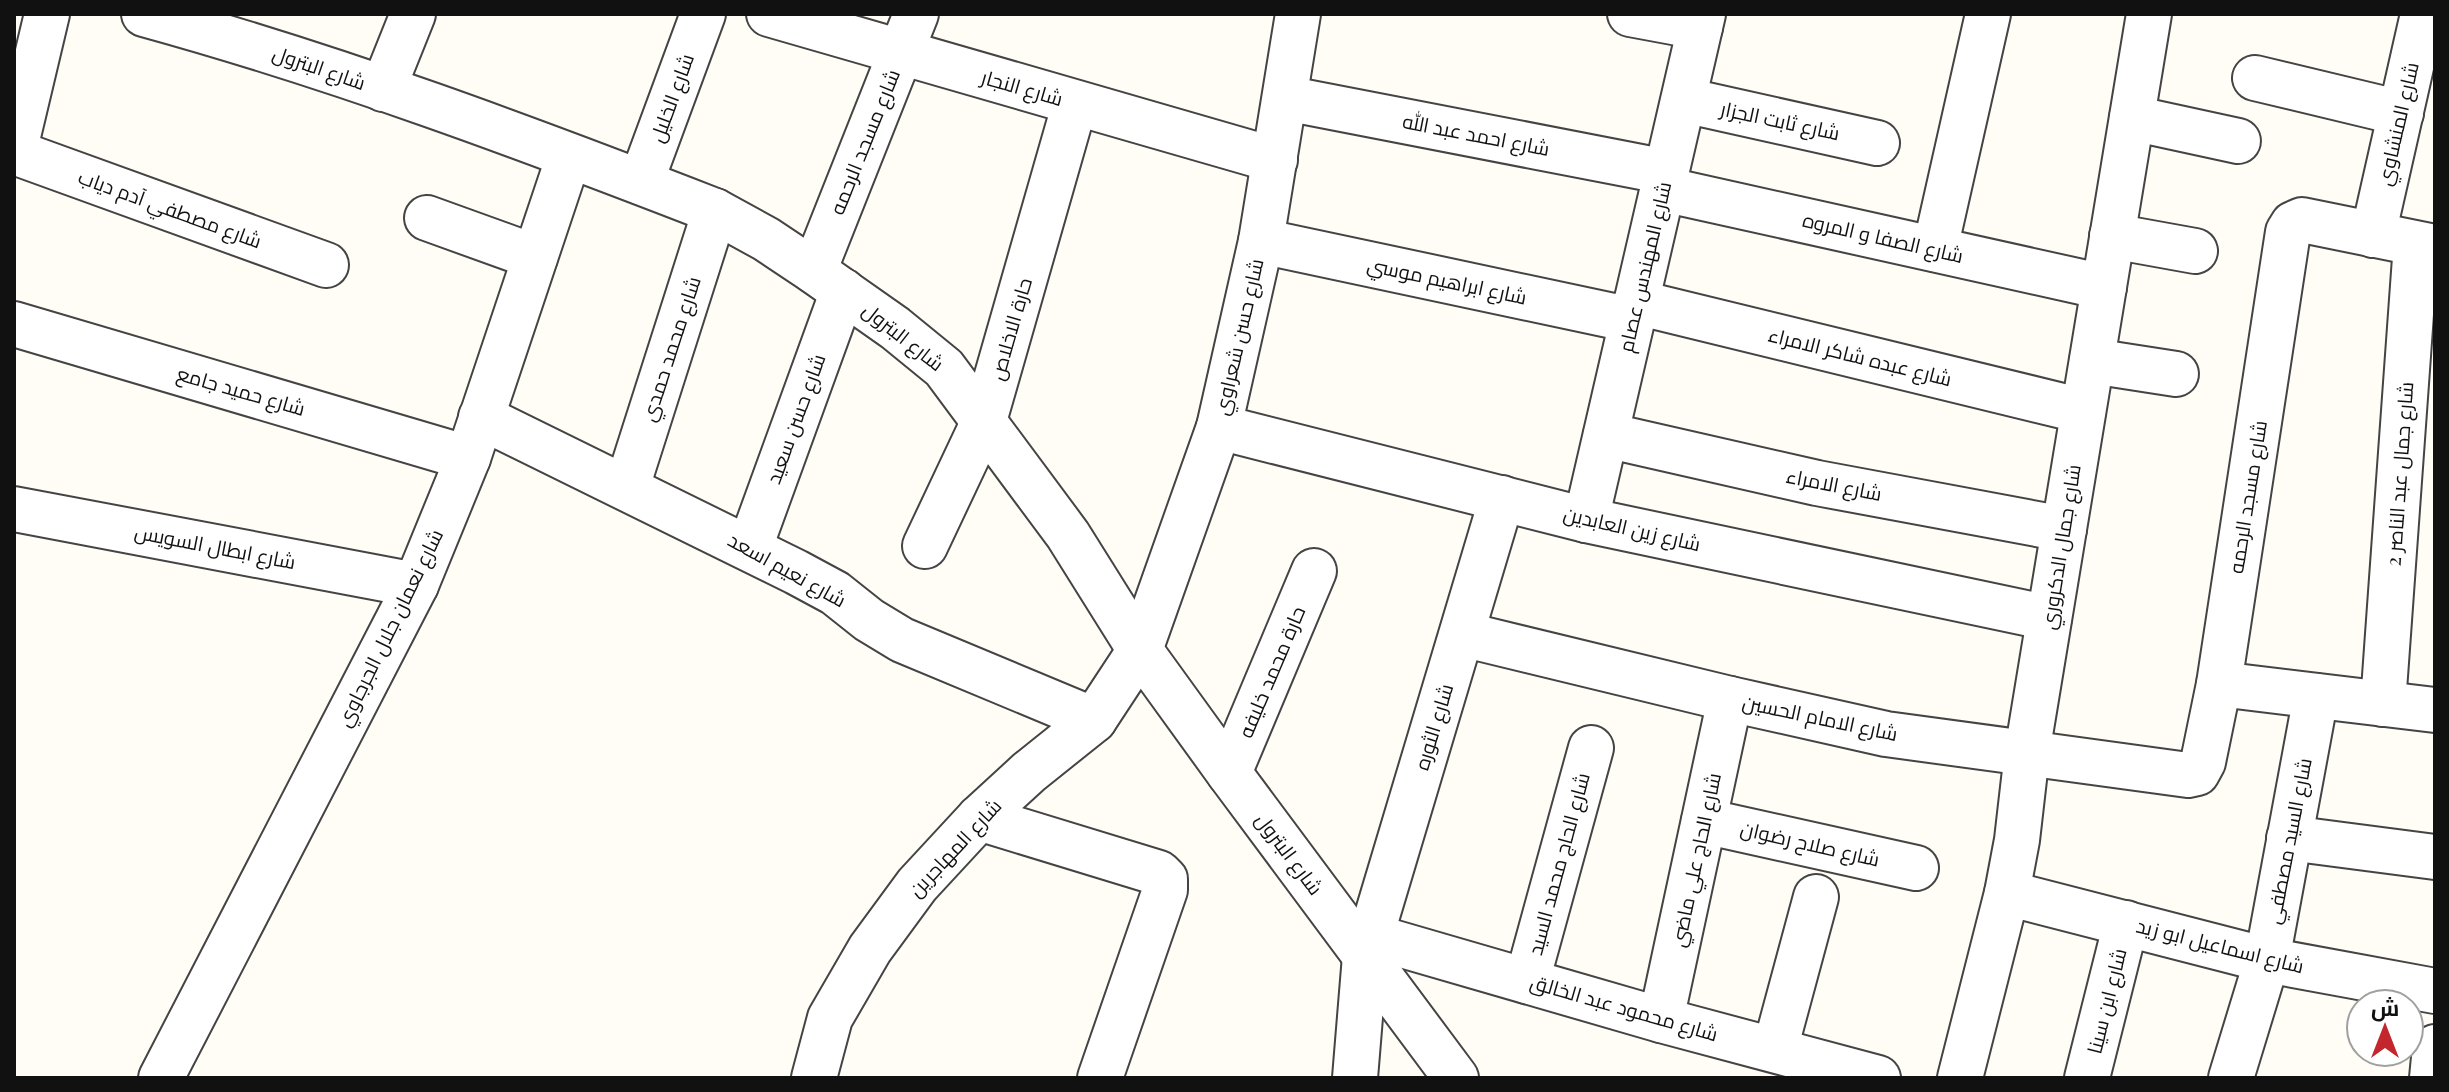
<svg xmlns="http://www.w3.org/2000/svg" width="2449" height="1092" font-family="'Playfair Display',Cairo,serif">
<rect width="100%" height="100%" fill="#fffdf5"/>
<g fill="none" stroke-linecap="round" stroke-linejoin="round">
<!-- minor casing -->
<g stroke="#444" stroke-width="48">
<g id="minor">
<path d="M144 14C337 67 527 138 715 211L766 239 814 271 895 328 944 368 1068 535 1140 650 1229 773 1456 1078"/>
<polyline points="769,14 1275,160"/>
<polyline points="1630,14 1700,27"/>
<polyline points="2255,78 2401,113"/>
<polyline points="383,89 413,14"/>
<polyline points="1285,98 1667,172"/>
<polyline points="1684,100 1877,143"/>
<polyline points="2132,118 2238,141"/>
<polyline points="14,152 326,265"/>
<polyline points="14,153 47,14"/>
<polyline points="641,182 703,14"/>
<polyline points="1663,189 2104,287"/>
<polyline points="427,218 535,257"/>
<polyline points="2373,235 2423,14"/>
<polyline points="2112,236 2195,251"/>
<polyline points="1261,241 1632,320"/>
<polyline points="1935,249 1988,14"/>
<polyline points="814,271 916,14"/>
<polyline points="1636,302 2083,411"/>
<polyline points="14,324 468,458"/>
<polyline points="2092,361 2176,374"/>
<polyline points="481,417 796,572 835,593 869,620 902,640 1094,720"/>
<polyline points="1219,427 1586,520 2049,618"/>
<polyline points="1606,435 1817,483 2064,529"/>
<polyline points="627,487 715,211"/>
<polyline points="14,509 416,585"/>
<polyline points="1586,520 1703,14"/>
<polyline points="925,546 984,421 1075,103"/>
<polyline points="750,547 843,291"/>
<polyline points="1462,634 1730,699 1886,734 2188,775 2197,773 2203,762 2219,684 2288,232 2293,224 2302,220 2435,247"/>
<polyline points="2219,684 2435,710"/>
<polyline points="2383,704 2416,244"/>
<polyline points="1229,773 1314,571"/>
<polyline points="979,818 1159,873 1165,879 1165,890 1100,1078"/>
<polyline points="1704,821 1916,868"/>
<polyline points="2289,838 2435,857"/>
<polyline points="2007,893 2267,960 2435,991"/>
<polyline points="1371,936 1661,1020 1878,1078"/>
<polyline points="1527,981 1591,748"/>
<polyline points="1661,1020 1730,699"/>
<polyline points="1775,1049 1816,897"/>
<polyline points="161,1078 416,585 468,458 569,156"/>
<polyline points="814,1078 830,1018 870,949 917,885 979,818 1029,772 1094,720 1140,650 1219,427 1261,241 1298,14"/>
<polyline points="1355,1078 1365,956 1502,498"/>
<polyline points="1960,1078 2007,893 2017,840 2027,753 2149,14"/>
<polyline points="2087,1078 2126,923"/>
<polyline points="2231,1078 2267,960 2316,696"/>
<polyline points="2432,1078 2435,1047"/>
</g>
</g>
<!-- minor -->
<use href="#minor" stroke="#fff" stroke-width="44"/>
</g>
<g text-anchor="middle" stroke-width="8" stroke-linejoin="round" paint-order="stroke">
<!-- street labels -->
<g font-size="20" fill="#111" stroke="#fff">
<text transform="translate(319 68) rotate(19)" y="7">شارع البترول</text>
<text transform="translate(1022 88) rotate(16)" y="7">شارع النجار</text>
<text transform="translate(672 98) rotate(-70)" y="7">شارع الخليل</text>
<text transform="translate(1780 121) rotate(12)" y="7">شارع ثابت الجزار</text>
<text transform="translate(2398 124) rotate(-77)" y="7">شارع المنشاوي</text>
<text transform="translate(1476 135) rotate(11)" y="7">شارع احمد عبد الله</text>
<text transform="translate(865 142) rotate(-68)" y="7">شارع مسجد الرحمه</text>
<text transform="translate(170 209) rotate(20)" y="7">شارع مصطفي آدم دياب</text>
<text transform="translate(1883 238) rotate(13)" y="7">شارع الصفا و المروه</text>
<text transform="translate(1645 267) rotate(-77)" y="7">شارع المهندس عصام</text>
<text transform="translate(1447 281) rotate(12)" y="7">شارع ابراهيم موسي</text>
<text transform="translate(1011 329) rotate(-74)" y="7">حارة الاخلاص</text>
<text transform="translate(903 337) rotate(38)" y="7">شارع البترول</text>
<text transform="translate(1239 337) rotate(-77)" y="7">شارع حسن شعراوي</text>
<text transform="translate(671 349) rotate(-72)" y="7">شارع محمد حمدي</text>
<text transform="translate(1860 357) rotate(14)" y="7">شارع عبده شاكر الامراء</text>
<text transform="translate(241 391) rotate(16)" y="7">شارع حميد جامع</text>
<text transform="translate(796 419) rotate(-70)" y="7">شارع حسن سعيد</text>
<text transform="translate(2400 474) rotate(-86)" y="7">شارع جمال عبد الناصر 2</text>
<text transform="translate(1834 485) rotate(11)" y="7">شارع الامراء</text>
<text transform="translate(2248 497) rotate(-81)" y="7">شارع مسجد الرحمه</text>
<text transform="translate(1632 529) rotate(13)" y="7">شارع زين العابدين</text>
<text transform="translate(215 547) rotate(11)" y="7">شارع ابطال السويس</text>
<text transform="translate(2061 547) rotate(-81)" y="7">شارع جمال الدكروري</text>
<text transform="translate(787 570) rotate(29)" y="7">شارع نعيم اسعد</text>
<text transform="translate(390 628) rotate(-64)" y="7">شارع نعمان جلال الجرجاوي</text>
<text transform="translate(1272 672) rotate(-67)" y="7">حارة محمد خليفه</text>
<text transform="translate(1820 718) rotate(12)" y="7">شارع الامام الحسين</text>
<text transform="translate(1434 727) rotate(-73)" y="7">شارع الثوره</text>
<text transform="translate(2289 841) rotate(-79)" y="7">شارع السيد مصطفي</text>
<text transform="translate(1810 844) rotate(13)" y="7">شارع صلاح رضوان</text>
<text transform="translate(955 848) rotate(-47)" y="7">شارع المهاجرين</text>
<text transform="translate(1289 854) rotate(53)" y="7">شارع البترول</text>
<text transform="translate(1696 860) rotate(-78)" y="7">شارع الحاج علي ماضي</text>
<text transform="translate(1559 864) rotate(-75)" y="7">شارع الحاج محمد السيد</text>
<text transform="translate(2220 946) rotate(14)" y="7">شارع اسماعيل ابو زيد</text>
<text transform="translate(2107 1001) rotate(-76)" y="7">شارع ابن سينا</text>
<text transform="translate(1624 1008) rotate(16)" y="7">شارع محمود عبد الخالق</text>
</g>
</g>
<!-- border -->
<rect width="2449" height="1092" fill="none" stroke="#111111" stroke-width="32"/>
<!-- north arrow -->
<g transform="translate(2385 1028)"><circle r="38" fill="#ffffff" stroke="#a0a0a0" stroke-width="2"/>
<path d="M0-6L14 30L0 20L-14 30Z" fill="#c4262e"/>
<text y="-12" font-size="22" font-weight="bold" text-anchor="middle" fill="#111111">ش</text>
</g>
</svg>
